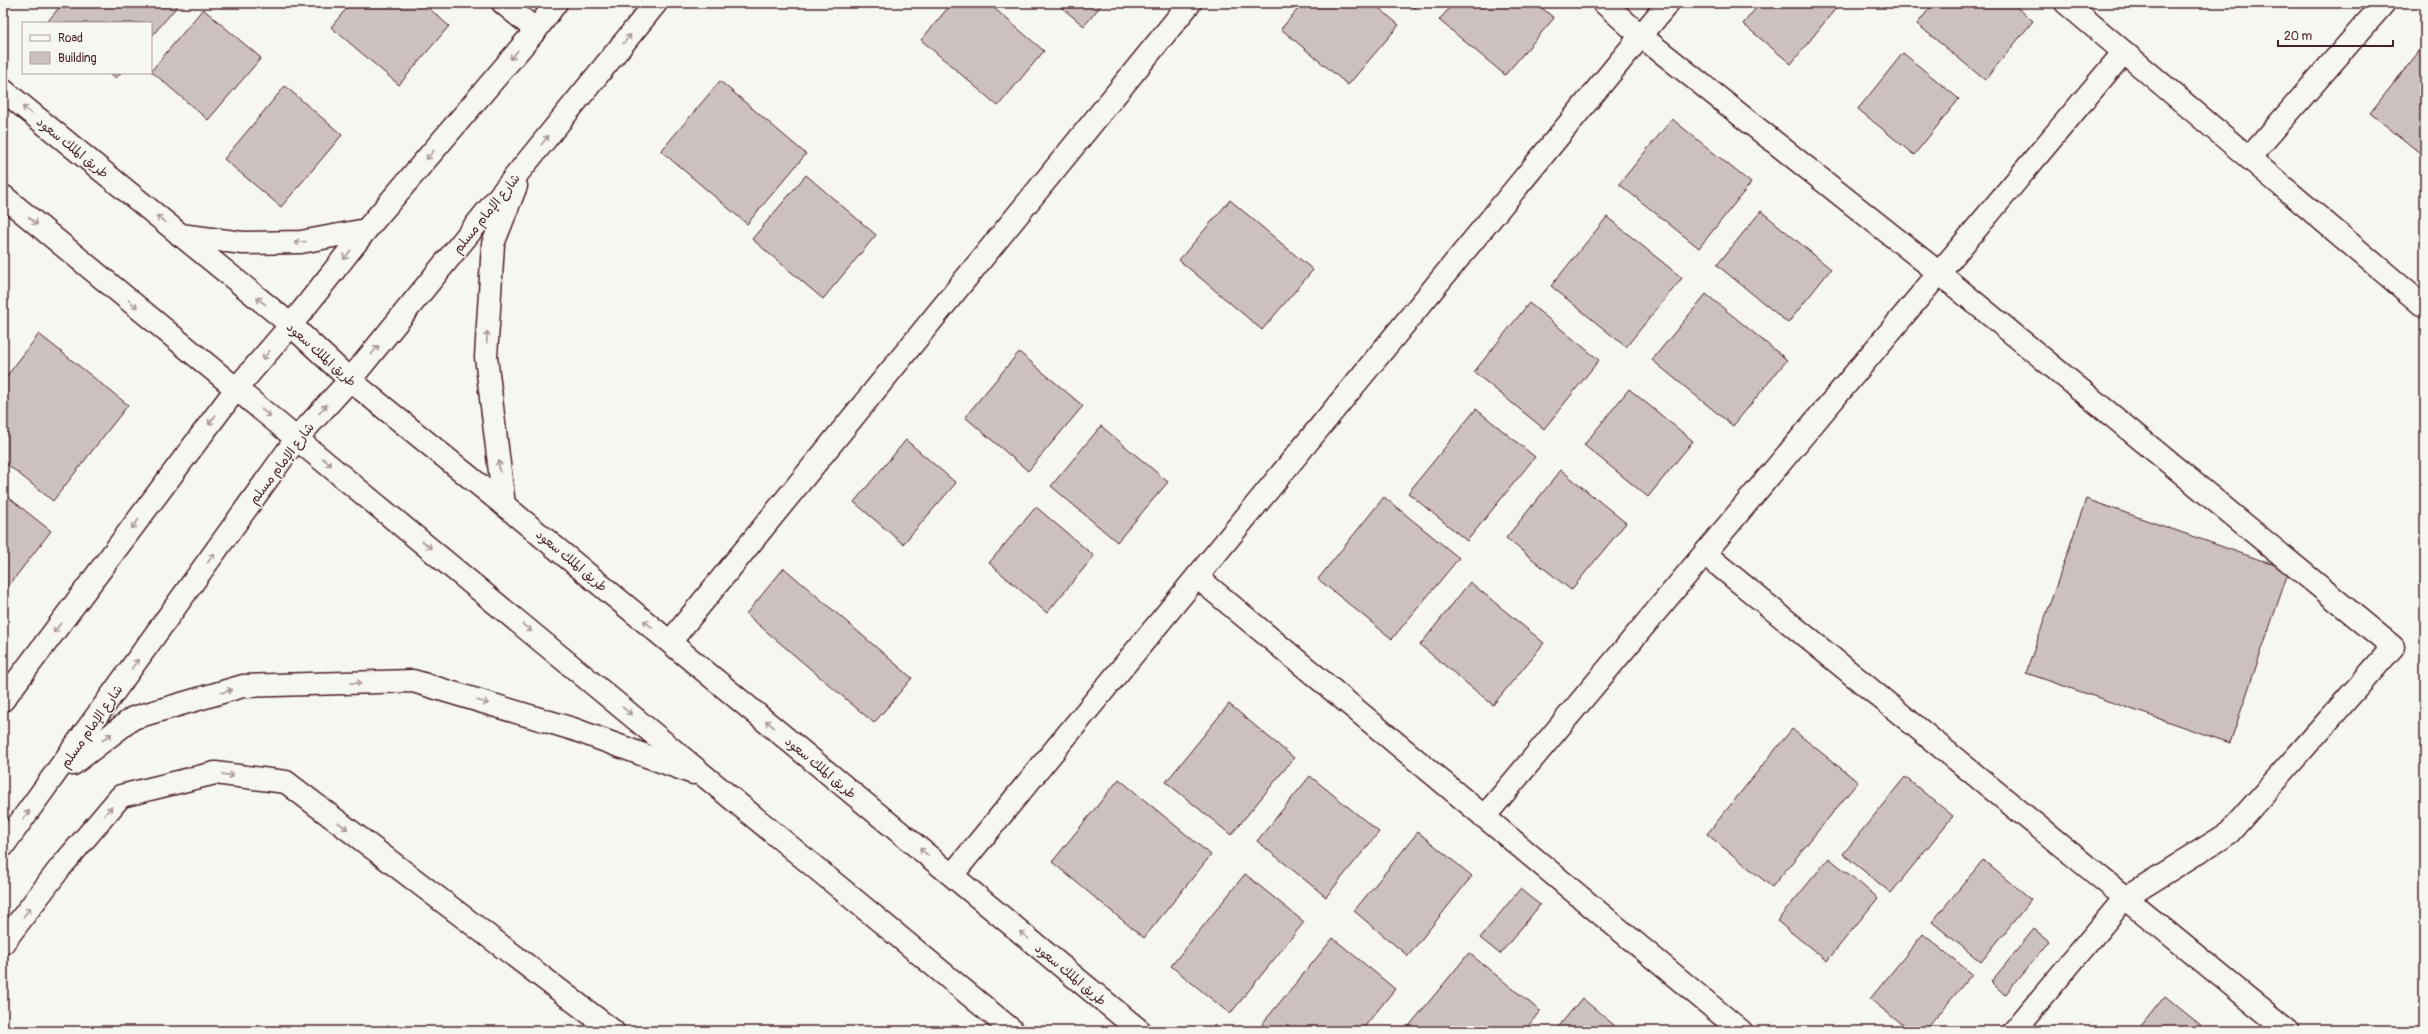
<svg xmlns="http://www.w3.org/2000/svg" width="2428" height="1034" font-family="Pangolin,'Playpen Sans Arabic',sans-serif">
<rect width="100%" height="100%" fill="#f6f6f2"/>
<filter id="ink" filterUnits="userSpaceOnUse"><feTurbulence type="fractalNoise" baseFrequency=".025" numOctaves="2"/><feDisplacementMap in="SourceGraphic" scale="8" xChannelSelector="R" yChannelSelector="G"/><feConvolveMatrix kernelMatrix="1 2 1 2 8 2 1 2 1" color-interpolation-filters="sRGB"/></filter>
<g filter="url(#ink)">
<!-- building -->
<g fill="#ccc1c0" stroke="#4a1f2b">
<polygon points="63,3 180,3 151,37 151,23 51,23 48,21"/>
<polygon points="351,3 423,3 449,26 399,85 331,27"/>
<polygon points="952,3 988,3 1044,51 998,106 921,40"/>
<polygon points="1056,3 1103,3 1084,26"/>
<polygon points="1303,3 1373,3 1399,25 1348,85 1281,29"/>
<polygon points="1408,3 1419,3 1415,8"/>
<polygon points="1454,3 1536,3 1554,18 1505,75 1439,20"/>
<polygon points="1760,3 1840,3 1791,64 1743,24"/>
<polygon points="1934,3 2012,3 2033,21 1985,80 1917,24"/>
<polygon points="203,9 261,58 208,120 151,71"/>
<polygon points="2425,44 2425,157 2370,113"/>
<polygon points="1903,53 1959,99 1914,155 1858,109"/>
<polygon points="110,73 121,73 116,78"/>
<polygon points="720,81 806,154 747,224 661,151"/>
<polygon points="285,86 342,135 281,207 224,159"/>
<polygon points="1672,119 1751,183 1699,248 1619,184"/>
<polygon points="806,175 876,235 823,299 752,239"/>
<polygon points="1230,200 1313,270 1262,330 1179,260"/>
<polygon points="1761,211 1831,269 1788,323 1717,265"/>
<polygon points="1607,217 1682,278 1626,347 1551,286"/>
<polygon points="1706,294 1787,360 1733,426 1652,360"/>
<polygon points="1529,303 1599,360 1544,429 1474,372"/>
<polygon points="39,334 128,405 53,501 3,461 3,381"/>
<polygon points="1019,352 1083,406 1028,471 965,417"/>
<polygon points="1629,389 1693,441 1648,497 1584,445"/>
<polygon points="1476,409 1535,457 1467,541 1408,493"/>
<polygon points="1101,426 1168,482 1117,542 1051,486"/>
<polygon points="906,440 956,483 903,544 854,502"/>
<polygon points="1561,470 1626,523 1571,590 1506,538"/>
<polygon points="3,493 51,531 3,593"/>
<polygon points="1384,497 1459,558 1392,639 1318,579"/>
<polygon points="2086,499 2289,570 2230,743 2026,673"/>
<polygon points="1036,507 1094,556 1047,613 989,563"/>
<polygon points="784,568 912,678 874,723 746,614"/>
<polygon points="1470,582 1544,643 1493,705 1420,645"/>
<polygon points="1229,704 1294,758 1231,835 1166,782"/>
<polygon points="1792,729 1858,782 1772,887 1707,834"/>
<polygon points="1310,776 1379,832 1326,897 1257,841"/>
<polygon points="1905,777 1953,816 1891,893 1843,854"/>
<polygon points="1119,779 1211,855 1144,938 1052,862"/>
<polygon points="1418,832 1472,876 1408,956 1354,911"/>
<polygon points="1829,858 1878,898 1827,961 1777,921"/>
<polygon points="1983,860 2031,900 1981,962 1932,922"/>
<polygon points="1245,874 1304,922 1230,1014 1171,966"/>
<polygon points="1520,889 1540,905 1500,954 1480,938"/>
<polygon points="2034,929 2049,941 2005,995 1991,982"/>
<polygon points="1923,934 1972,974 1925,1031 1910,1031 1870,999"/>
<polygon points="1333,938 1395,989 1361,1031 1271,1031 1262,1024"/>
<polygon points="1469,953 1540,1011 1524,1031 1405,1031"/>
<polygon points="2165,996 2208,1031 2137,1031"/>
<polygon points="1582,998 1621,1031 1555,1031"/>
</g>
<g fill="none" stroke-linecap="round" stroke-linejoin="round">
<!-- minor casing -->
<g stroke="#4a1f2b" stroke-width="25">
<g id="minor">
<polyline points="503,3 536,30"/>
<polyline points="1604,3 1641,36 1939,273 2393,647 2229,833 2125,898 2014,1031"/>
<polyline points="2066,3 2425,307"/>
<polyline points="2249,158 2384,3"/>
<polyline points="1705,554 2288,1031"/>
<polyline points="1197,577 1741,1031"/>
<polyline points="670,642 1190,3"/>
<polyline points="1484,817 2124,52"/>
<polyline points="952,875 1668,3"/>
</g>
</g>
<!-- tertiary casing -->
<g stroke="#4a1f2b" stroke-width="25">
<polyline id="tertiary" points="3,943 60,868 121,796 215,773 286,782 613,1031"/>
</g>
<!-- secondary casing -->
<g stroke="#4a1f2b" stroke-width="25">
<g id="secondary">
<polyline points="3,90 291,325 350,380 504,505 1140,1031"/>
<polyline points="3,196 1013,1031"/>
<polyline points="180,235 243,243 301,242 366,230"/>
<polyline points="504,505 486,357 493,244 516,186"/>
<polyline points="3,700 236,389 291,325 366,230 536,30 556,3"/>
<polyline points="73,764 133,718 243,686 413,681 573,729 693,773"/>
<polyline points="3,846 297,438 350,380 656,3"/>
</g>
</g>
<!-- minor -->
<use href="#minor" stroke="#f6f6f2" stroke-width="22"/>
<!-- tertiary -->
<use href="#tertiary" stroke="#f6f6f2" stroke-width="22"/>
<!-- secondary -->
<use href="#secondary" stroke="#f6f6f2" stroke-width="22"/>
</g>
<!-- one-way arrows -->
<defs><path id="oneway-shaft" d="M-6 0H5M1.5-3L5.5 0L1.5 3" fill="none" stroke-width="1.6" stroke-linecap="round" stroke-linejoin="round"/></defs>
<g stroke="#a99598">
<use href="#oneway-shaft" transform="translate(627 39) rotate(-51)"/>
<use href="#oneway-shaft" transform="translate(514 55) rotate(130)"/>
<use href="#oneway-shaft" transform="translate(27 110) rotate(-141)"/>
<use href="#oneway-shaft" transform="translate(545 140) rotate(-51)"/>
<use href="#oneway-shaft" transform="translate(430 155) rotate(130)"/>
<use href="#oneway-shaft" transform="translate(161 219) rotate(-141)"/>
<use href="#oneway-shaft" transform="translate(33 221) rotate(40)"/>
<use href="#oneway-shaft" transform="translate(300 242) rotate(175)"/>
<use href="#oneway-shaft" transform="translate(347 255) rotate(128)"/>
<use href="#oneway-shaft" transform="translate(261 301) rotate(-141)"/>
<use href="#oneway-shaft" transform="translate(133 304) rotate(40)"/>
<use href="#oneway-shaft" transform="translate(487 337) rotate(-87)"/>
<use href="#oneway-shaft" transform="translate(375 350) rotate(-51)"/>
<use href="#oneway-shaft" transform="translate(266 355) rotate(132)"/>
<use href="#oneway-shaft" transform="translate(323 409) rotate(-47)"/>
<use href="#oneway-shaft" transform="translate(266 413) rotate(39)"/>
<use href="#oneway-shaft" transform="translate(212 420) rotate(127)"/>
<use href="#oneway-shaft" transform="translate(327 462) rotate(40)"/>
<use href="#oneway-shaft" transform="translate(499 466) rotate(-97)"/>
<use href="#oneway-shaft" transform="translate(135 524) rotate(127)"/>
<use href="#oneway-shaft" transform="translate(427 545) rotate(40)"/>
<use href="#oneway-shaft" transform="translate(211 558) rotate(-55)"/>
<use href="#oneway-shaft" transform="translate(648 624) rotate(-140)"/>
<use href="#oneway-shaft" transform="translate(57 628) rotate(127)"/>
<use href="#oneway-shaft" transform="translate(527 628) rotate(40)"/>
<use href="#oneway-shaft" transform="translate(135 664) rotate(-55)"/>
<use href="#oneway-shaft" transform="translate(356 683) rotate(-2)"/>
<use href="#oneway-shaft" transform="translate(227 691) rotate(-16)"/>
<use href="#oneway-shaft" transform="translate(483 702) rotate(17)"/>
<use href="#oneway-shaft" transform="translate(627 711) rotate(40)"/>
<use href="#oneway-shaft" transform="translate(770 724) rotate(-140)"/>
<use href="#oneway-shaft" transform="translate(107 737) rotate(-37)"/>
<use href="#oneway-shaft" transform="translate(228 775) rotate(8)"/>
<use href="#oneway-shaft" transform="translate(108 811) rotate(-50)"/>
<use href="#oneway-shaft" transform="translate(26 815) rotate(-53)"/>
<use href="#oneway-shaft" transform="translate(343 826) rotate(37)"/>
<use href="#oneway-shaft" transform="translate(924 852) rotate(-140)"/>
<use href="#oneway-shaft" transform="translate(27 912) rotate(-53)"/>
<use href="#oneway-shaft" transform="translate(1024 935) rotate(-140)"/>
</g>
</g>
<g text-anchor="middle" stroke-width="3" stroke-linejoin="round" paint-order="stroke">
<!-- street labels -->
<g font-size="13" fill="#4a1f2b" stroke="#f6f6f2">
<text transform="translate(73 147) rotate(39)" y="5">طريق الملك سعود</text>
<text transform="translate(486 213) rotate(-51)" y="5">شارع الإمام مسلم</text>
<text transform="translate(322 354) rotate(42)" y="5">طريق الملك سعود</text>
<text transform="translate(281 463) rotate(-53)" y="5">شارع الإمام مسلم</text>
<text transform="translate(572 560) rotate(40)" y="5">طريق الملك سعود</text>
<text transform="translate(91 726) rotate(-55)" y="5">شارع الإمام مسلم</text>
<text transform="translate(821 767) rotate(40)" y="5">طريق الملك سعود</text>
<text transform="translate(1071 974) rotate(40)" y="5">طريق الملك سعود</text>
</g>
</g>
<!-- margin -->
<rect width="2428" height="1034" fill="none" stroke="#f6f6f2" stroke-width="16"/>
<rect x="8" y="8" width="2412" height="1018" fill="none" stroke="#4a1f2b" stroke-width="1.5" filter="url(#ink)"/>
<!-- legend -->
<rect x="22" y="22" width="130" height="52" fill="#f6f6f2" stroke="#b1a0a2"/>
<rect x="30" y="35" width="20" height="6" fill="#f6f6f2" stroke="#b1a0a2"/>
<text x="58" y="42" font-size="12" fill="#4a1f2b">Road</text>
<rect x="30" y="52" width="20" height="12" fill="#ccc1c0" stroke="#b1a0a2"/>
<text x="58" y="62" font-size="12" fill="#4a1f2b">Building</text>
<!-- scale -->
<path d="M2278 40v6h115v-6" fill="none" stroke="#4a1f2b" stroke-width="2"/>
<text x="2284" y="40" font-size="12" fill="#4a1f2b" stroke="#f6f6f2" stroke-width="3" paint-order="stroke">20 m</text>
</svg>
